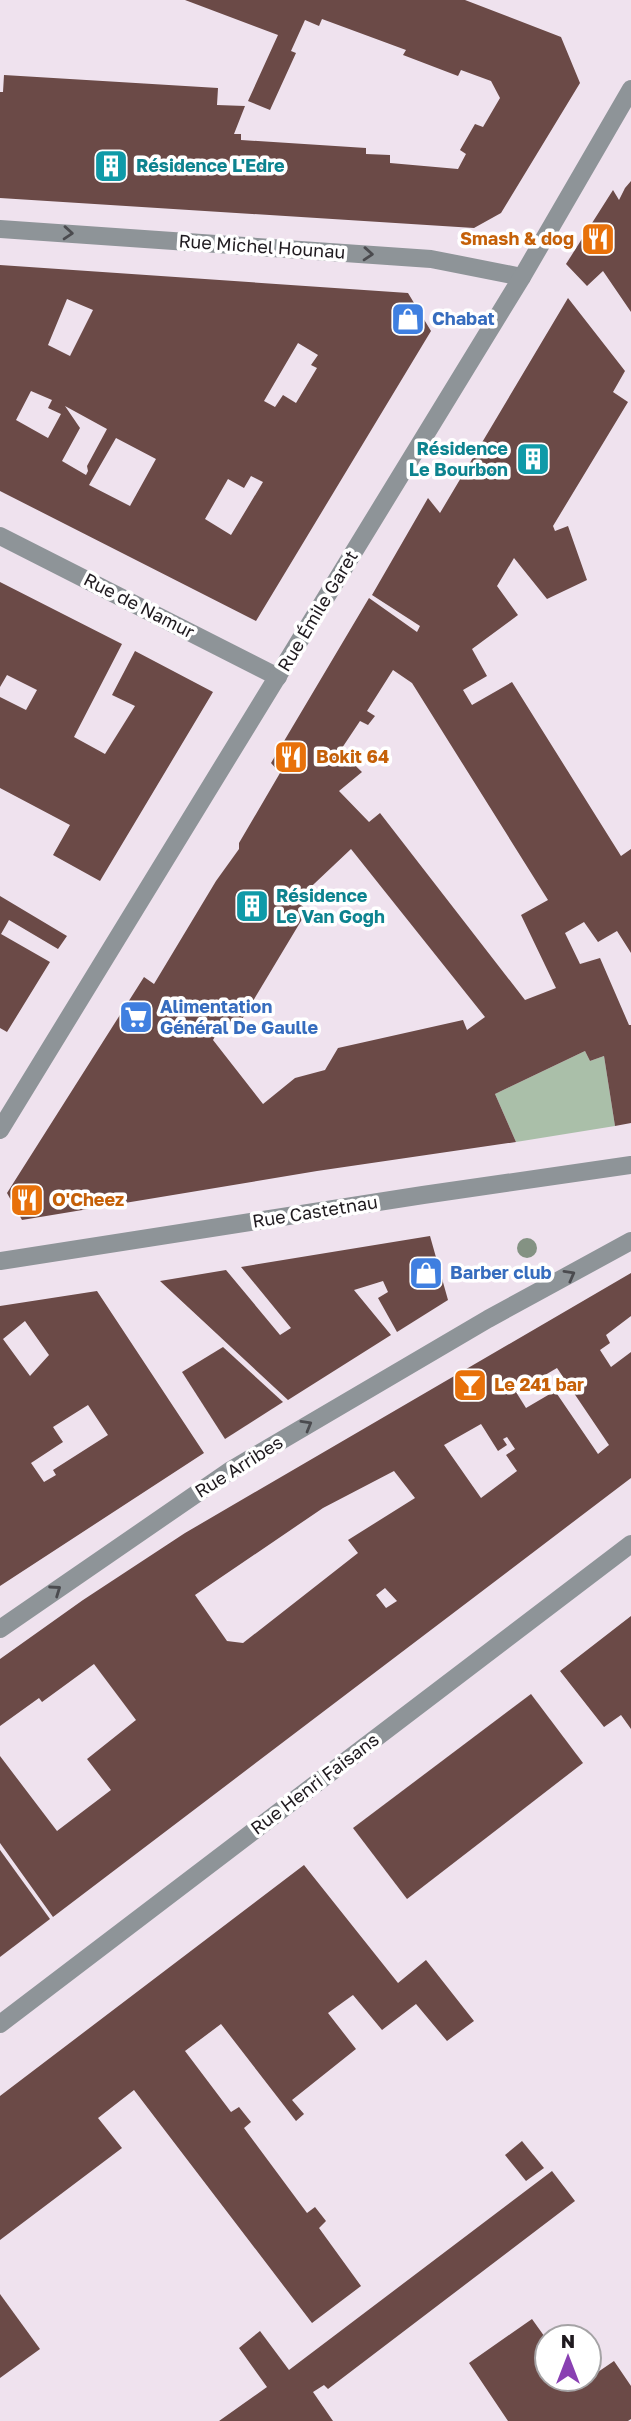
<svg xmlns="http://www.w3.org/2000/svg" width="631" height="2421" font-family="'Golos Text',sans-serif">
<rect width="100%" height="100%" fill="#efe2ee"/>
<!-- green -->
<polygon fill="#aabfa9" points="585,1051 590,1061 604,1056 615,1126 516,1142 495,1094"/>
<!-- building -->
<g fill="#6b4a47" fill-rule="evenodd">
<polygon points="185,0 465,0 561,37 580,83 501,213 474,228 0,198 0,92 3,92 4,75 218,88 217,105 245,106 234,134 241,134 241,140 366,148 366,154 390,155 390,163 458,169 466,154 460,150 475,124 483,127 500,98 491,81 461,70 458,76 403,55 406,50 322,19 319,26 305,20 291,51 296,53 270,110 248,101 278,35"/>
<polygon points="631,181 631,312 603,271 587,286 566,264 613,190 619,200 625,188"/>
<path d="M0 265 408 293 431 331 256 621 0 491ZM67 299 93 310 70 356 48 345ZM298 343 318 355 311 365 317 368 296 403 283 395 275 407 264 401ZM31 391 52 400 48 408 61 414 48 438 16 420ZM65 406 107 429 87 466 88 471 86 475 62 461 80 428ZM116 438 156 459 130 506 89 485ZM251 476 263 482 231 535 205 519 228 479 244 488Z"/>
<path d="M568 298 625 371 613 392 628 402 553 526 555 531 568 526 587 580 547 599 514 558 497 586 518 615 472 649 487 676 463 690 472 705 512 682 621 856 631 849V953L617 931 598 942 584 922 565 933 580 964 600 958 629 1025H631V1123L615 1126 604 1056 590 1061 585 1051 495 1094 516 1142 317 1171 22 1220 7 1193 144 977 154 984 216 881 239 849V843L280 773 271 763 369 598 417 632 420 626 372 595 428 498 440 513ZM393 670 412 683 548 900 521 915 556 988 525 1000 380 813 369 822 339 791 362 772 340 751 360 721 368 725 375 716 367 711ZM351 849 485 1017 467 1030 463 1020 338 1048 325 1070 295 1078 263 1104 213 1040 225 1018 238 1026 307 911 297 900Z"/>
<polygon points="0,582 122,644 74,737 105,754 135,706 112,695 135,651 213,692 100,881 53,855 70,825 0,788 0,697 26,710 37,690 7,675 0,687"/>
<polygon points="0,896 67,936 58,949 9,920 1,934 50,962 7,1032 0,1028"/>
<polygon points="430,1236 448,1300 397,1332 378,1298 388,1292 383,1281 354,1290 391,1335 288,1400 160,1281 226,1270 280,1335 291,1328 241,1267"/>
<path d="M631 1273V1316L606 1335 610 1343 600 1350 611 1367 631 1352V1478L53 1917 0 1843V1756L57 1831 111 1790 87 1759 136 1720 94 1664 42 1702 39 1698 0 1726V1659L83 1600 185 1533ZM557 1368 609 1445 598 1454 555 1391 526 1408 516 1392ZM481 1424 498 1451 507 1445 503 1439 507 1437 515 1449 506 1455 517 1471 481 1498 444 1445ZM394 1471 415 1498 348 1540 358 1553 243 1643 227 1641 195 1595 323 1508ZM385 1588 397 1601 386 1608 376 1595Z"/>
<path d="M97 1291 204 1453 0 1586V1306ZM25 1321 49 1355 30 1376 3 1339ZM88 1405 108 1435 53 1470 56 1475 44 1482 31 1463 63 1442 53 1427Z"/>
<polygon points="223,1347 283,1402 225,1439 182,1372"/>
<polygon points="631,1616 631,1729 621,1715 604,1727 560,1671"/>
<polygon points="531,1694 583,1763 407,1899 353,1828"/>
<polygon points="0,1850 50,1919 0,1957"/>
<polygon points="304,1865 398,1983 426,1960 474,2021 447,2041 416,2004 382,2030 353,1995 328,2013 356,2049 292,2100 304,2114 296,2121 221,2024 185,2051 231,2112 239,2107 251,2122 244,2128 307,2213 315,2207 326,2221 319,2228 361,2286 312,2323 134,2090 98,2118 122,2148 0,2240 0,2096"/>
<polygon points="522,2141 544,2168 526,2181 505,2155"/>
<polygon points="552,2171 575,2201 328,2389 324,2385 313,2392 333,2421 219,2421 267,2387 239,2348 260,2331 289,2370"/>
<polygon points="0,2294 40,2349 0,2378"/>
<polygon points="532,2319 547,2340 547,2379 575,2379 579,2385 614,2361 631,2386 631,2419 628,2421 508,2421 469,2363"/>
</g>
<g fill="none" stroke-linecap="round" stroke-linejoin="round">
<!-- minor -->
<g stroke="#8e9498" stroke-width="18">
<polyline points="0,229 431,259 522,277"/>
<polyline points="0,536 278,677"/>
<polyline points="0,1130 522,277 631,89"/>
<polyline points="0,1261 423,1195 631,1165"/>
<polyline points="0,1629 231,1470 488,1319 631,1241"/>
<polyline points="0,2024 631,1544"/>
</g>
</g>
<!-- trees -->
<circle fill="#849283" cx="527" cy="1248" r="10"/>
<!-- one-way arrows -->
<defs><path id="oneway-chevron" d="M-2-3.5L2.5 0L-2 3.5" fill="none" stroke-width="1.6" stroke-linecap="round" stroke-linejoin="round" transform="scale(1.75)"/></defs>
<g stroke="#4b4b4f">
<use href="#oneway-chevron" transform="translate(68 233) rotate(4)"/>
<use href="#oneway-chevron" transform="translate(368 254) rotate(4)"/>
<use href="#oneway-chevron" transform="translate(570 1275) rotate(-29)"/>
<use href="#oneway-chevron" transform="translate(307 1425) rotate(-30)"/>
<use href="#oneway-chevron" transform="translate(56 1590) rotate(-35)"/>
</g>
<!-- icons -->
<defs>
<g id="building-square" transform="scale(1.75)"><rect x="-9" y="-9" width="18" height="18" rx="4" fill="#0f9aa8" stroke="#fff"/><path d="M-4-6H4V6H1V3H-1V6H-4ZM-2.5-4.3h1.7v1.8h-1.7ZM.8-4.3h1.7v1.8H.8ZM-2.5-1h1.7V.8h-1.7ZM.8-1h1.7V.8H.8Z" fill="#fff"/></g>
<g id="restaurant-square" transform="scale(1.75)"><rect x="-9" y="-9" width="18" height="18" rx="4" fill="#e8710a" stroke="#fff"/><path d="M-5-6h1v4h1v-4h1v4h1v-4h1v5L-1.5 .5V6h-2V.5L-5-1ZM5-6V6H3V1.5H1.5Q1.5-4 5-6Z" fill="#fff"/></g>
<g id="shop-square" transform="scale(1.75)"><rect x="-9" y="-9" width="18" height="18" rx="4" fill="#3f7fe0" stroke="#fff"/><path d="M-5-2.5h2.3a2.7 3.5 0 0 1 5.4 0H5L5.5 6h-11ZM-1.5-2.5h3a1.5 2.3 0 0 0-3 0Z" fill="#fff"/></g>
<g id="supermarket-square" transform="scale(1.75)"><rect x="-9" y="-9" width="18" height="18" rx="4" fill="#3f7fe0" stroke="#fff"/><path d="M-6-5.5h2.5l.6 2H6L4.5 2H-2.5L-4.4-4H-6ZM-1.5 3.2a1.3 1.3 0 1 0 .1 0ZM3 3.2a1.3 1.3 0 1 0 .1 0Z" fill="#fff"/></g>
<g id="bar-square" transform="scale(1.75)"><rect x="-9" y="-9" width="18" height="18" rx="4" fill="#e8710a" stroke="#fff"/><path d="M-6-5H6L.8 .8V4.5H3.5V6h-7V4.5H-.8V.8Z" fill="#fff"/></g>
</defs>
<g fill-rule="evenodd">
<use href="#building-square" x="111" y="166"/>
<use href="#restaurant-square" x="598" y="239"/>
<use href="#shop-square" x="408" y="319"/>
<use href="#building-square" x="533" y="459"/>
<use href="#restaurant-square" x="291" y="757"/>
<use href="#building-square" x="252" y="906"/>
<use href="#supermarket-square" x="136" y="1017"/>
<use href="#restaurant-square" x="27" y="1200"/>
<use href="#shop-square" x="426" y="1273"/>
<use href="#bar-square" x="470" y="1385"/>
</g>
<g text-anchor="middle" stroke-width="7" stroke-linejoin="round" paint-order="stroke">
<!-- culture labels -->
<g font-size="18" font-weight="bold" fill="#0d838f" stroke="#fff" text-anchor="start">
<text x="136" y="172">Résidence L'Edre</text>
<text x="508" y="455" text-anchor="end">Résidence<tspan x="508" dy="21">Le Bourbon</tspan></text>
<text x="276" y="902">Résidence<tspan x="276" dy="21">Le Van Gogh</tspan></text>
</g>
<!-- food labels -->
<g font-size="18" font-weight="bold" fill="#c56008" stroke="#fff" text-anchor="start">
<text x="574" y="245" text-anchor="end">Smash &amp; dog</text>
<text x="316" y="763">Bokit 64</text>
<text x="52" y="1206">O'Cheez</text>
<text x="494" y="1391">Le 241 bar</text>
</g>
<!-- street labels -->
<g font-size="18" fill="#1f1a1f" stroke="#fff">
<text transform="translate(262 247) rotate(4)" y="6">Rue Michel Hounau</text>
<text transform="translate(139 606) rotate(27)" y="6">Rue de Namur</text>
<text transform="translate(318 611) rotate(-59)" y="6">Rue Émile Garet</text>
<text transform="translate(315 1212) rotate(-9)" y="6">Rue Castetnau</text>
<text transform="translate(239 1467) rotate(-32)" y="6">Rue Arribes</text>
<text transform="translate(315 1784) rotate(-37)" y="6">Rue Henri Faisans</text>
</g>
<!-- shop labels -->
<g font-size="18" font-weight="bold" fill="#366cbe" stroke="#fff" text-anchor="start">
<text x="432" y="325">Chabat</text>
<text x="160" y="1013">Alimentation<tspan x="160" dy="21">Général De Gaulle</tspan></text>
<text x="450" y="1279">Barber club</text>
</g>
</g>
<!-- north arrow -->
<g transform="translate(568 2358)"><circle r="33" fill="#ffffff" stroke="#a5a3a5" stroke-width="2"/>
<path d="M0-5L12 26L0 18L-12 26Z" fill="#8940b2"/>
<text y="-10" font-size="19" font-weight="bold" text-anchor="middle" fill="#1f1a1f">N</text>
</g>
</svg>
